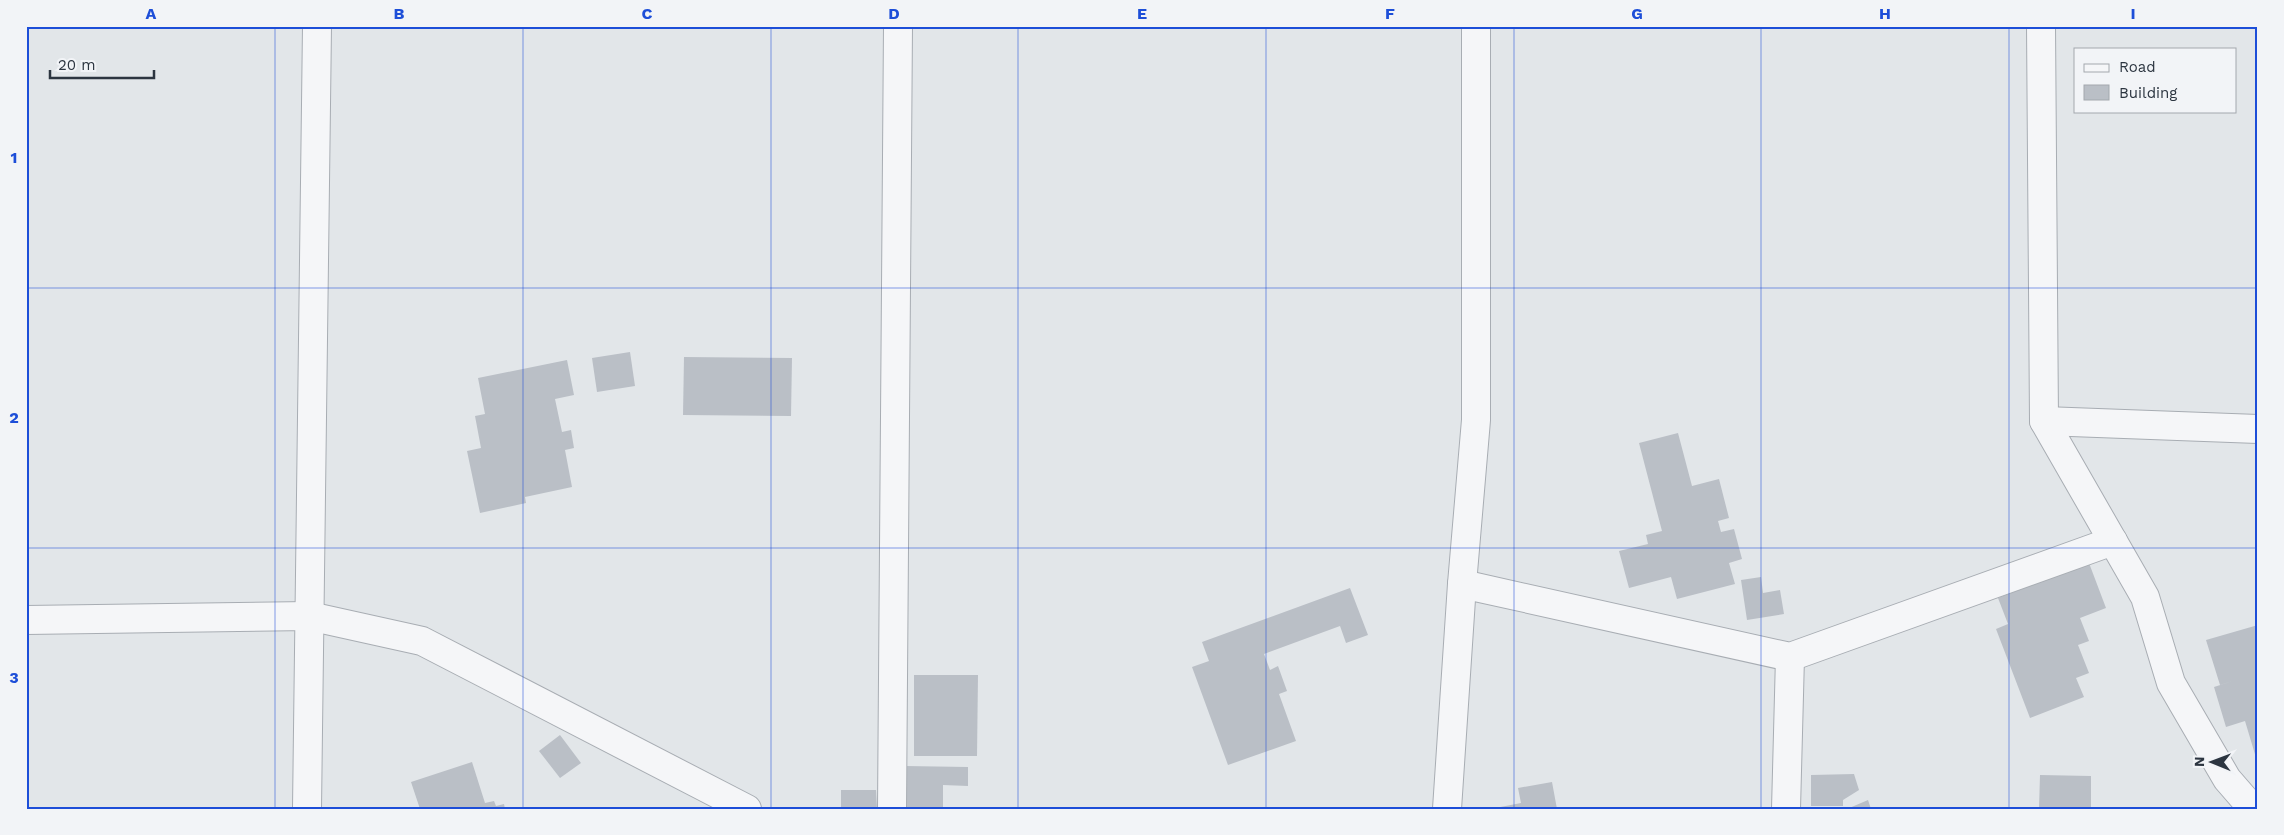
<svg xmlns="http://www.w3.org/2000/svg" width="2284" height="835" font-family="'Work Sans',sans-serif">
<rect width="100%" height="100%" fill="#e2e6e9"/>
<!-- building -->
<g fill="#babfc6">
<polygon points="630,352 635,386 597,392 592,358"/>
<polygon points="684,357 792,358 791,416 683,415"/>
<polygon points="567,360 574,395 555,399 562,432 571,430 574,448 565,450 572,487 525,497 526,503 480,513 467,451 481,448 475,416 485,414 478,378"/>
<polygon points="1678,433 1692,486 1719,479 1729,518 1718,521 1721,532 1734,529 1742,559 1729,563 1735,584 1677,599 1671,577 1629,588 1619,551 1648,544 1646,535 1662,531 1639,443"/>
<polygon points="2089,563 2106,608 2080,618 2089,641 2078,645 2089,673 2076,678 2084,697 2030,718 1996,629 2008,624 1998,598"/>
<polygon points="1761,577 1763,593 1780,590 1784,614 1747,620 1741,580"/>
<polygon points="1350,588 1368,635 1346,643 1340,626 1264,654 1270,670 1278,666 1287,691 1279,694 1296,741 1228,765 1192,667 1209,661 1202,642"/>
<polygon points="2258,625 2258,761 2257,761 2245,721 2226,727 2214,687 2236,680 2220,685 2206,640"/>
<polygon points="914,675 978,675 977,756 914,756"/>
<polygon points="560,735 581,763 560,778 539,751"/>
<polygon points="472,762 485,803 494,801 496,806 504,804 505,809 420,809 411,782"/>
<polygon points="905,766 968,767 968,786 943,785 943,809 904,809"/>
<polygon points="1854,774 1859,790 1843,800 1843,806 1811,806 1811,775"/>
<polygon points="2040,775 2091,776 2091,809 2039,809"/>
<polygon points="1552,782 1557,809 1490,809 1521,803 1518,788"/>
<polygon points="841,790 876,790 877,809 841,809"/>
<polygon points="1868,800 1871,809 1847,809"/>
</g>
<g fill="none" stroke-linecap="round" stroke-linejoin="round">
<!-- street casing -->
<g stroke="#a8adb3" stroke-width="30">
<g id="street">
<polyline points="2041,26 2044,421 2145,597 2171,683 2227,779 2253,809"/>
<polyline points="2044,421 2258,429"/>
<polyline points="1462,584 1790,657 2113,541"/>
<polyline points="26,620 309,616 422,641 747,809"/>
<polyline points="307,809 317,26"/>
<polyline points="892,809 898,26"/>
<polyline points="1447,809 1462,584 1476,420 1476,26"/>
<polyline points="1786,809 1790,657"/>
</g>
</g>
<!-- street -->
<use href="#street" stroke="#f5f6f8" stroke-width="28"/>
</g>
<!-- grid -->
<path fill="none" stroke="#1d4ed8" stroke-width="1" stroke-opacity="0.55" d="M275 26V809M523 26V809M771 26V809M1018 26V809M1266 26V809M1514 26V809M1761 26V809M2009 26V809M26 288H2258M26 548H2258"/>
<!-- border -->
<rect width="2284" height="835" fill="none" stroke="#f2f4f7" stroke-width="55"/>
<!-- legend -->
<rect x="2074" y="48" width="162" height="65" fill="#f2f4f7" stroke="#a3a8ae"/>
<rect x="2084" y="64" width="25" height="8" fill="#f5f6f8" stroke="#a3a8ae"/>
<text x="2119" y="72" font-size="15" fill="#2c3540">Road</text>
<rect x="2084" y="85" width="25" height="15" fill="#babfc6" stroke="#a3a8ae"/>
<text x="2119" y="98" font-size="15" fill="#2c3540">Building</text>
<!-- north arrow -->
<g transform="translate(2212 762) rotate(271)" stroke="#f2f4f7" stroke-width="4" paint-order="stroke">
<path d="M0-4L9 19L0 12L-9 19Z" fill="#2c3540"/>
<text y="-8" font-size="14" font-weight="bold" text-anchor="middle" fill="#2c3540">N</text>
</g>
<!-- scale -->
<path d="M50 70v8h104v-8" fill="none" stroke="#2c3540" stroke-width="2.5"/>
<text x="58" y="70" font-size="15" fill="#2c3540" stroke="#f2f4f7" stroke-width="4" paint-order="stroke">20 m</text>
<rect x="28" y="28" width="2228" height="780" fill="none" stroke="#1d4ed8" stroke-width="2"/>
<g font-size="16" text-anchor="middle" font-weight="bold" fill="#1d4ed8">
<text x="151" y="19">A</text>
<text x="399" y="19">B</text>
<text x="647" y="19">C</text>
<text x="894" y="19">D</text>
<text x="1142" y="19">E</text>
<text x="1390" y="19">F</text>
<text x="1637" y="19">G</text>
<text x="1885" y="19">H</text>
<text x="2133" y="19">I</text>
<text x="14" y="163">1</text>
<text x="14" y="423">2</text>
<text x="14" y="683">3</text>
</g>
</svg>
